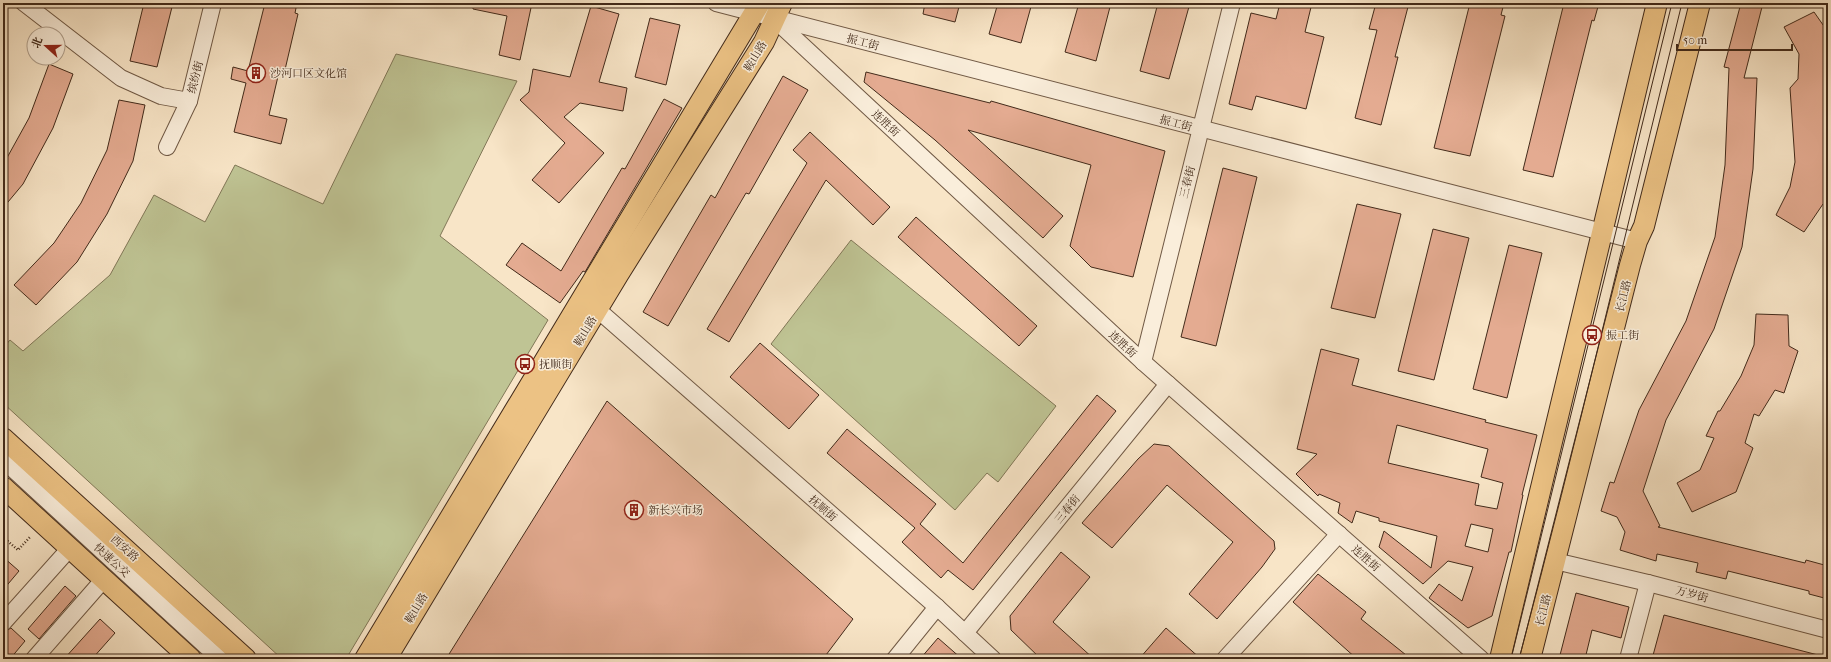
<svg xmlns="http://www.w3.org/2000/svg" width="1831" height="662" font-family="'IM FELL French Canon','Noto Serif SC',serif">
<rect width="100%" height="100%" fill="#f8e5c7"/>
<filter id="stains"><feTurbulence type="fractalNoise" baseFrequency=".005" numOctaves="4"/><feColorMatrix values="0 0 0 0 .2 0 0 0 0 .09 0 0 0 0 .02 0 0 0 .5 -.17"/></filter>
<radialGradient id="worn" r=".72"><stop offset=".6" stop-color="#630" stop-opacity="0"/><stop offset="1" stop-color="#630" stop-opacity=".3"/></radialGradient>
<!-- green -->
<g fill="#bfc494" stroke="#807757">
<polygon points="396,54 517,81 440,236 548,320 346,659 282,659 3,403 3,348 10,340 23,351 110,275 154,195 205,222 235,165 323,204"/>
<polygon points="851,240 1056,406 998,482 987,473 955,510 771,344"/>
</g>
<!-- building -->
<g fill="#e4ab91" stroke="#422a1a" fill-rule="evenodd">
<polygon points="144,3 173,3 157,67 130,61"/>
<polygon points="265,3 297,3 295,13 298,14 284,74 279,72 269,115 287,119 281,144 234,132 246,83 231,79 233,67 248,71"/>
<polygon points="473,3 532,3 520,60 499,55 507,16 473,9"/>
<polygon points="925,3 960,3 955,22 923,14"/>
<polygon points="998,3 1032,3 1021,43 989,34"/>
<polygon points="1079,3 1111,3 1096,61 1065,52"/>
<polygon points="1158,3 1190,3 1169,79 1140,71"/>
<polygon points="1280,3 1312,3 1305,32 1324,37 1306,109 1256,96 1252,110 1229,104 1251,13 1276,19"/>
<polygon points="1376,3 1409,3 1395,57 1398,57 1381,125 1355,118 1377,30 1369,29"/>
<polygon points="1470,3 1504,3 1501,15 1505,16 1470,156 1434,148"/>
<polygon points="1564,3 1599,3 1594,21 1592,20 1553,177 1523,170"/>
<polygon points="1741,3 1763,3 1744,78 1757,78 1753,169 1742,247 1714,329 1666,420 1643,491 1660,526 1658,527 1805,563 1806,560 1828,566 1828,599 1809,594 1809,591 1728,571 1726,579 1696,572 1698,563 1657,554 1656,561 1620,550 1625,532 1617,517 1601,511 1610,482 1614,483 1639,410 1686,321 1715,237 1725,165 1729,68 1724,67"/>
<polygon points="591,6 619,14 599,82 627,88 623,111 580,103 564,117 604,153 559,203 532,180 565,143 520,100 529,92 533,69 570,77"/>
<polygon points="1814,12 1828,32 1826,126 1828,204 1823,204 1804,232 1776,215 1790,187 1795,162 1790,88 1798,79 1799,54 1784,27"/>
<polygon points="650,18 680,25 666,85 635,77"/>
<polygon points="49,64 73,74 53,128 23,184 3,208 3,165 29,118"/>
<polygon points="866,72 990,103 991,101 1165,151 1133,277 1091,267 1070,246 1091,165 968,130 1063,216 1043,238 935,140 864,82"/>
<polygon points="783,76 808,90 749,194 746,193 668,326 643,312 711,195 715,198"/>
<polygon points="664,99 682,108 585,272 583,271 560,303 506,265 522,243 561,271 622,168 625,169"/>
<polygon points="119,100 145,105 133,161 107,214 77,262 36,305 14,285 54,243 81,203 107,150"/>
<polygon points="810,132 890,207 873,225 826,180 729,342 707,329 807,163 793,150"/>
<polygon points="1223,168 1257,177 1216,346 1181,337"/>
<polygon points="1357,204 1401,214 1375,318 1331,308"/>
<polygon points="916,217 1037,326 1019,346 898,237"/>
<polygon points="1433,229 1469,238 1434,380 1398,371"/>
<polygon points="1509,245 1542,253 1507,398 1473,389"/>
<polygon points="1756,314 1788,315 1789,346 1798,351 1784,393 1775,390 1759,416 1754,414 1745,443 1753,448 1736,492 1692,512 1677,483 1700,470 1714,438 1706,436 1718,411 1720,411 1741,376 1754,345"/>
<polygon points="760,343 819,395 789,429 730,377"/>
<path d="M1321 349 1359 359 1352 385 1486 420 1485 422 1537 435 1522 495H1523L1511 552H1509L1492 616 1468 628 1429 598 1439 584 1462 601 1473 567 1448 561 1423 584 1379 547 1384 531 1431 568 1437 536 1379 521V518L1356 511 1352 523 1338 513 1340 503 1319 494 1318 496 1296 474 1317 454 1297 449ZM1397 425 1488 449 1481 477 1503 483 1497 509 1475 505 1479 484 1388 463ZM1471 524 1493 529 1488 552 1465 546Z"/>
<polygon points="1097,395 1116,411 973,590 948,570 941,578 902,542 915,528 827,453 847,429 936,504 920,524 963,563"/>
<polygon points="607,401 853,619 823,659 446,659"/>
<polygon points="1154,444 1169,446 1274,541 1275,549 1262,567 1217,619 1189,594 1233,542 1167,485 1112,548 1082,523 1138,459"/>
<polygon points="1061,552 1090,577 1053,622 1094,659 1041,659 1011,630 1010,616"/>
<polygon points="3,557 19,571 3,590"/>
<polygon points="1318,574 1366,612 1361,619 1411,659 1357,659 1293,602"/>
<polygon points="65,586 76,596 39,639 28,629"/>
<polygon points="1576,593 1629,607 1621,638 1592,630 1585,659 1559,659"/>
<polygon points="1664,615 1818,655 1817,659 1652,659"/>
<polygon points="100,619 115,633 92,659 64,659"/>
<polygon points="11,628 25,641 10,659 3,659 3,632"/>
<polygon points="1166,628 1201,659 1139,659"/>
<polygon points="938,638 962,659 920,659"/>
</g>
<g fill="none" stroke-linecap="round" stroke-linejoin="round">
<!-- minor casing -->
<g stroke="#705945" stroke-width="18">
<g id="minor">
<polyline points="24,3 121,78 161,96 189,101"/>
<polyline points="716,3 1637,241"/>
<polyline points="774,19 1143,362 1481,659"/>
<polyline points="167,147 189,101 213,3"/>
<polyline points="598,310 937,607 993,659"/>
<polyline points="1143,362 1232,3"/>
<polyline points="3,460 220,659"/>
<polyline points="1555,561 1648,583 1828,630"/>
<polyline points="3,623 70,548"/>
<polyline points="965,633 1168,384"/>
<polyline points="34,659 104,579"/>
<polyline points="895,659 937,607"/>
<polyline points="1225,659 1339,534"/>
<polyline points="1628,659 1648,583"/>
</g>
</g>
<!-- major casing -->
<g stroke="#422a1a" stroke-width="22">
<g id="major">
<polyline points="3,438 246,659"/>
<polyline points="3,487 191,659"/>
<polyline points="365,659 760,3"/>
<polyline points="386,659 618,275 764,42 782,3"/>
<polyline points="1500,659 1657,3"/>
<polyline points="1530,659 1630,265 1637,241 1644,226 1700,3"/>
</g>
</g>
<!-- path -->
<polyline stroke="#422a1a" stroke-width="2.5" stroke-dasharray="1 2" stroke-linecap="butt" points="3,537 18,550 31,536"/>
<!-- minor -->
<use href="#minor" stroke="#faeedb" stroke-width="16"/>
<!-- major -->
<use href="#major" stroke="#ecc284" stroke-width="20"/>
<!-- tram -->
<g stroke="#422a1a" stroke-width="1">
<polyline points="1511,659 1672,3"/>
<path d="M1519 659C1577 441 1628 222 1682 3"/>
</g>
</g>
<!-- icons -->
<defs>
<g id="building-ring" transform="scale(1)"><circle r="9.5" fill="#faeedb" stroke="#8f2418" stroke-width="1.5"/><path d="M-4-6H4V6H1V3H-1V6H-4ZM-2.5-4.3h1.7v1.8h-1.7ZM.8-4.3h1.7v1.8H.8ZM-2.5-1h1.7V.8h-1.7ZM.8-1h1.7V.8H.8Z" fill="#8f2418"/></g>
<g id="bus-ring" transform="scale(1)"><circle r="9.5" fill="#faeedb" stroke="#8f2418" stroke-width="1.5"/><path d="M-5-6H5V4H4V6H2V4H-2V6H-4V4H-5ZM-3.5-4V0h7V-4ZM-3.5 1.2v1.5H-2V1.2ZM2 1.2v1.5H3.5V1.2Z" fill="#8f2418"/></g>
</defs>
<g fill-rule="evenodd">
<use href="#building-ring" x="256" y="73"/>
<use href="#bus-ring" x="1592" y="335"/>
<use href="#bus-ring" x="525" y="364"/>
<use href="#building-ring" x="634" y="510"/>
</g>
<g text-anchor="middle" stroke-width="3" stroke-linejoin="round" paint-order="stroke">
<!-- street labels -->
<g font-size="11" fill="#422a1a" stroke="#faeedb">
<text transform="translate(863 42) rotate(15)" y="4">振工街</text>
<text transform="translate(755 56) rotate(-59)" y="4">鞍山路</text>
<text transform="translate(195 77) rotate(-76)" y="4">缤纷街</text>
<text transform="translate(886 123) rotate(43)" y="4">连胜街</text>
<text transform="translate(1176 123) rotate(15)" y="4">振工街</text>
<text transform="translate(1187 182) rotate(-76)" y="4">三春街</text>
<text transform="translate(1623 296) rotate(-76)" y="4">长江路</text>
<text transform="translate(585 331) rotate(-59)" y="4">鞍山路</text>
<text transform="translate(1123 344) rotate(43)" y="4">连胜街</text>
<text transform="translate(823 508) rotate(41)" y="4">抚顺街</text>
<text transform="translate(1067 509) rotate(-51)" y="4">三春街</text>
<text transform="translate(125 548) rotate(42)" y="4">西安路</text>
<text transform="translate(1366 558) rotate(41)" y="4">连胜街</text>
<text transform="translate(112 560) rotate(42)" y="4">快速公交</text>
<text transform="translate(1692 594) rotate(15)" y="4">万岁街</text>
<text transform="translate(416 608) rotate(-59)" y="4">鞍山路</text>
<text transform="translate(1543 610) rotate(-76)" y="4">长江路</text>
</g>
<!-- poi labels -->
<g font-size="11" fill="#422a1a" stroke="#faeedb" text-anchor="start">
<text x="270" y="77">沙河口区文化馆</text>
<text x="1606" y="339">振工街</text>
<text x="539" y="368">抚顺街</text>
<text x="648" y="514">新长兴市场</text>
</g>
</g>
<!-- margin -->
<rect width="1831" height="662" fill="none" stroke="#f8e5c7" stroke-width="16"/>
<rect x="4" y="4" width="1823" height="654" fill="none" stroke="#422a1a" stroke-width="2"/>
<rect x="8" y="8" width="1815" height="646" fill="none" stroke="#422a1a"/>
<!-- north arrow -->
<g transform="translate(46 46) rotate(291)"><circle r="19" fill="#faeedb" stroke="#b0a08e"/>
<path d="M0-3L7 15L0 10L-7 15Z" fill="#8f2418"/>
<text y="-6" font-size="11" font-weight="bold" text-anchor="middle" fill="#422a1a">北</text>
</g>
<!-- scale -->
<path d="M1677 44v6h115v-6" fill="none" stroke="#422a1a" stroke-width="2"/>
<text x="1683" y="44" font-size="12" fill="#422a1a" stroke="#faeedb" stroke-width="3" paint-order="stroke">50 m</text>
<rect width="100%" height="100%" filter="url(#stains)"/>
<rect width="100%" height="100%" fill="url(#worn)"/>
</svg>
